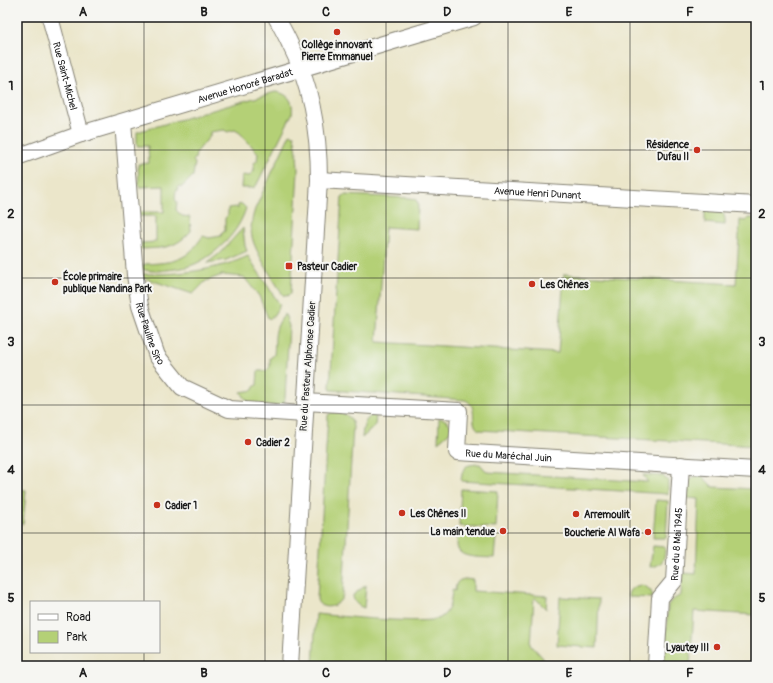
<svg xmlns="http://www.w3.org/2000/svg" width="773" height="683" font-family="Pangolin,sans-serif">
<rect width="100%" height="100%" fill="#f6f6f2"/>
<filter id="ink" filterUnits="userSpaceOnUse"><feTurbulence type="fractalNoise" baseFrequency=".025" numOctaves="2"/><feDisplacementMap in="SourceGraphic" scale="8" xChannelSelector="R" yChannelSelector="G"/><feConvolveMatrix kernelMatrix="1 2 1 2 8 2 1 2 1" color-interpolation-filters="sRGB"/></filter>
<filter id="wash" filterUnits="userSpaceOnUse"><feTurbulence type="fractalNoise" baseFrequency=".012" numOctaves="4" result="noise"/><feDisplacementMap in="SourceGraphic" scale="16" xChannelSelector="R" yChannelSelector="G"/><feGaussianBlur stdDeviation="0.9" result="paint"/><feColorMatrix in="noise" values="0 0 0 0 0 0 0 0 0 0 0 0 0 0 0 0 0 1.4 0 .05"/><feComposite in="paint" operator="in"/></filter>
<g filter="url(#wash)">
<rect width="100%" height="100%" fill="#ebe6ca"/>
<!-- green -->
<g fill="#b4d076" stroke="#687649">
<path d="M275 92C288 93 294 101 292 114L256 186 253 188H241L242 175 249 176 254 171V163L257 161 258 153 240 133 235 130 230 131 228 132 224 130 210 132V136L196 153 195 159 193 161 195 163 193 176 182 187 179 186 177 188 178 190 176 191 175 199 177 202 176 210 182 216 190 217 191 231C175 249 163 248 140 249V243L156 242V216H139V212H164V186L139 187 138 164 149 163 148 146H137V132Z"/>
<path d="M290 134 294 135 297 152 298 171 291 293 287 296 283 295C274 280 255 252 252 237 250 228 252 218 255 209Z"/>
<path d="M344 195 410 198 415 199 418 203 417 229 385 227 377 342 558 353 564 274 736 284 740 220 745 221 749 218H756V446L479 430C468 423 480 406 465 400L331 390 330 387 342 197Z"/>
<path d="M242 204 246 208C239 232 217 254 195 264 186 268 176 269 167 270 160 271 149 272 142 269V267L145 264C161 263 179 263 191 251 196 246 199 241 203 236L209 238 221 236 222 233 225 231V218L228 215V208L236 207 238 209V205Z"/>
<path d="M705 210C718 211 726 208 725 225L705 223Z"/>
<polygon points="243,228 245,246 247,251 226,260 207,263 219,254"/>
<path d="M248 256 280 305 271 319 268 318 259 296 244 277 222 275 206 281 193 294 144 278 142 275 144 274C176 275 219 270 248 256Z"/>
<path d="M285 314 289 326 285 398 284 403 281 406 250 405 241 392 253 390 254 387 257 385 258 371H266L270 367V358L274 355C276 337 272 330 285 314Z"/>
<path d="M332 412C344 413 351 414 353 427L343 594C340 609 319 611 317 599L328 415Z"/>
<path d="M376 414 375 426 362 438C363 427 364 417 376 414Z"/>
<path d="M439 418C446 419 451 423 452 430L438 442Z"/>
<path d="M480 464 487 472 648 482 643 475 663 476 668 481V494L461 481C463 465 465 465 480 464Z"/>
<path d="M701 475 713 487 756 489V615L694 611 690 666H664L668 605 672 600 681 595 682 573 696 574 699 499 687 498C688 485 686 477 701 475Z"/>
<polygon points="17,489 26,490 23,524 17,523"/>
<polygon points="461,489 498,491 496,528 459,526"/>
<polygon points="656,500 668,501 666,538 653,538"/>
<path d="M458 533 496 536 494 558C486 557 461 559 458 549 456 545 458 538 458 533Z"/>
<path d="M653 546 665 547C665 558 663 566 650 567Z"/>
<path d="M465 579 473 580V591L547 596 546 609 534 597 531 645 543 658V666H313L316 614C336 616 429 625 440 618 450 612 451 601 452 590L455 591C456 583 457 580 465 579Z"/>
<path d="M366 585 364 608C358 606 353 602 353 595Z"/>
<path d="M641 585C648 587 652 590 653 598L628 597C628 589 634 586 641 585Z"/>
<polygon points="560,597 599,599 597,648 557,645"/>
</g>
</g>
<g filter="url(#ink)">
<g fill="none" stroke-linecap="round" stroke-linejoin="round">
<!-- minor casing -->
<g stroke="#848173" stroke-width="18">
<g id="minor">
<path id="s1" d="M50 17 81 134"/>
<path d="M276 17C281 26 286 35 290 44 311 85 319 134 319 180L290 666"/>
<path id="s2" d="M123 122 135 275 140 306 157 356 182 387 229 409 304 414"/>
<path id="s3" d="M17 157 81 134 474 17"/>
<path id="s4" d="M319 180 756 205"/>
<path id="s5" d="M305 402 459 411 457 452 756 470"/>
<path id="s6" d="M656 666 660 598 674 581 681 465"/>
</g>
</g>
<!-- minor -->
<use href="#minor" stroke="#fff" stroke-width="16"/>
</g>
</g>
<!-- grid -->
<path fill="none" stroke="#1c1c1c" stroke-width="1" stroke-opacity="0.55" d="M144 17V602M265 17V666M386 17V666M508 17V666M630 17V666M17 150H756M17 278H756M17 405H756M17 533H756M144 652V666"/>
<!-- markers -->
<g fill="#c8321e" stroke="#f6f6f2" stroke-width="1.5">
<circle cx="337" cy="32" r="4"/>
<circle cx="697" cy="150" r="4"/>
<rect x="285" y="262" width="8" height="8" rx="2"/>
<circle cx="55" cy="282" r="4"/>
<circle cx="532" cy="284" r="4"/>
<circle cx="248" cy="442" r="4"/>
<circle cx="157" cy="505" r="4"/>
<circle cx="402" cy="513" r="4"/>
<circle cx="576" cy="514" r="4"/>
<circle cx="503" cy="531" r="4"/>
<circle cx="648" cy="532" r="4"/>
<circle cx="717" cy="647" r="4"/>
</g>
<g text-anchor="middle" stroke-width="4" stroke-linejoin="round" paint-order="stroke">
<!-- poi labels -->
<g font-size="10" font-weight="bold" fill="#1c1c1c" stroke="#f6f6f2" text-anchor="start">
<text x="337" y="48" text-anchor="middle">Collège innovant<tspan x="337" dy="12">Pierre Emmanuel</tspan></text>
<text x="689" y="148" text-anchor="end">Résidence<tspan x="689" dy="12">Dufau II</tspan></text>
<text x="297" y="270">Pasteur Cadier</text>
<text x="63" y="280">École primaire<tspan x="63" dy="12">publique Nandina Park</tspan></text>
<text x="540" y="288">Les Chênes</text>
<text x="256" y="446">Cadier 2</text>
<text x="165" y="509">Cadier 1</text>
<text x="410" y="517">Les Chênes II</text>
<text x="584" y="518">Arremoulit</text>
<text x="495" y="535" text-anchor="end">La main tendue</text>
<text x="640" y="536" text-anchor="end">Boucherie Al Wafa</text>
<text x="709" y="651" text-anchor="end">Lyautey III</text>
</g>
<!-- street labels -->
<g font-size="10" fill="#1c1c1c" stroke="#f6f6f2">
<text dy="4" stroke="none"><textPath href="#s1" startOffset="61">Rue Saint-Michel</textPath></text>
<text dy="4" stroke="none"><textPath href="#s3" startOffset="239">Avenue Honoré Baradat</textPath></text>
<text dy="4" stroke="none"><textPath href="#s4" startOffset="219">Avenue Henri Dunant</textPath></text>
<text dy="4" stroke="none"><textPath href="#s2" startOffset="214">Rue Pauline Siro</textPath></text>
<text transform="translate(307 366) rotate(-86)" y="4">Rue du Pasteur Alphonse Cadier</text>
<text dy="4" stroke="none"><textPath href="#s5" startOffset="247">Rue du Maréchal Juin</textPath></text>
<text dy="4" stroke="none"><textPath href="#s6" startOffset="127">Rue du 8 Mai 1945</textPath></text>
</g>
</g>
<!-- margin -->
<rect width="773" height="683" fill="none" stroke="#f6f6f2" stroke-width="44"/>
<!-- legend -->
<rect x="30" y="601" width="130" height="52" fill="#f6f6f2" stroke="#9f9f9c"/>
<rect x="38" y="614" width="20" height="6" fill="#ffffff" stroke="#9f9f9c"/>
<text x="66" y="621" font-size="12" fill="#1c1c1c">Road</text>
<rect x="38" y="631" width="20" height="12" fill="#b4d076" stroke="#9f9f9c"/>
<text x="66" y="641" font-size="12" fill="#1c1c1c">Park</text>
<rect x="22" y="22" width="729" height="639" fill="none" stroke="#1c1c1c" stroke-width="1.5"/>
<g font-size="13" text-anchor="middle" font-weight="bold" fill="#1c1c1c">
<text x="83" y="16">A</text>
<text x="204" y="16">B</text>
<text x="326" y="16">C</text>
<text x="447" y="16">D</text>
<text x="569" y="16">E</text>
<text x="690" y="16">F</text>
<text x="11" y="90">1</text>
<text x="762" y="90">1</text>
<text x="11" y="218">2</text>
<text x="762" y="218">2</text>
<text x="11" y="346">3</text>
<text x="762" y="346">3</text>
<text x="11" y="474">4</text>
<text x="762" y="474">4</text>
<text x="11" y="602">5</text>
<text x="762" y="602">5</text>
<text x="83" y="677">A</text>
<text x="204" y="677">B</text>
<text x="326" y="677">C</text>
<text x="447" y="677">D</text>
<text x="569" y="677">E</text>
<text x="690" y="677">F</text>
</g>
</svg>
